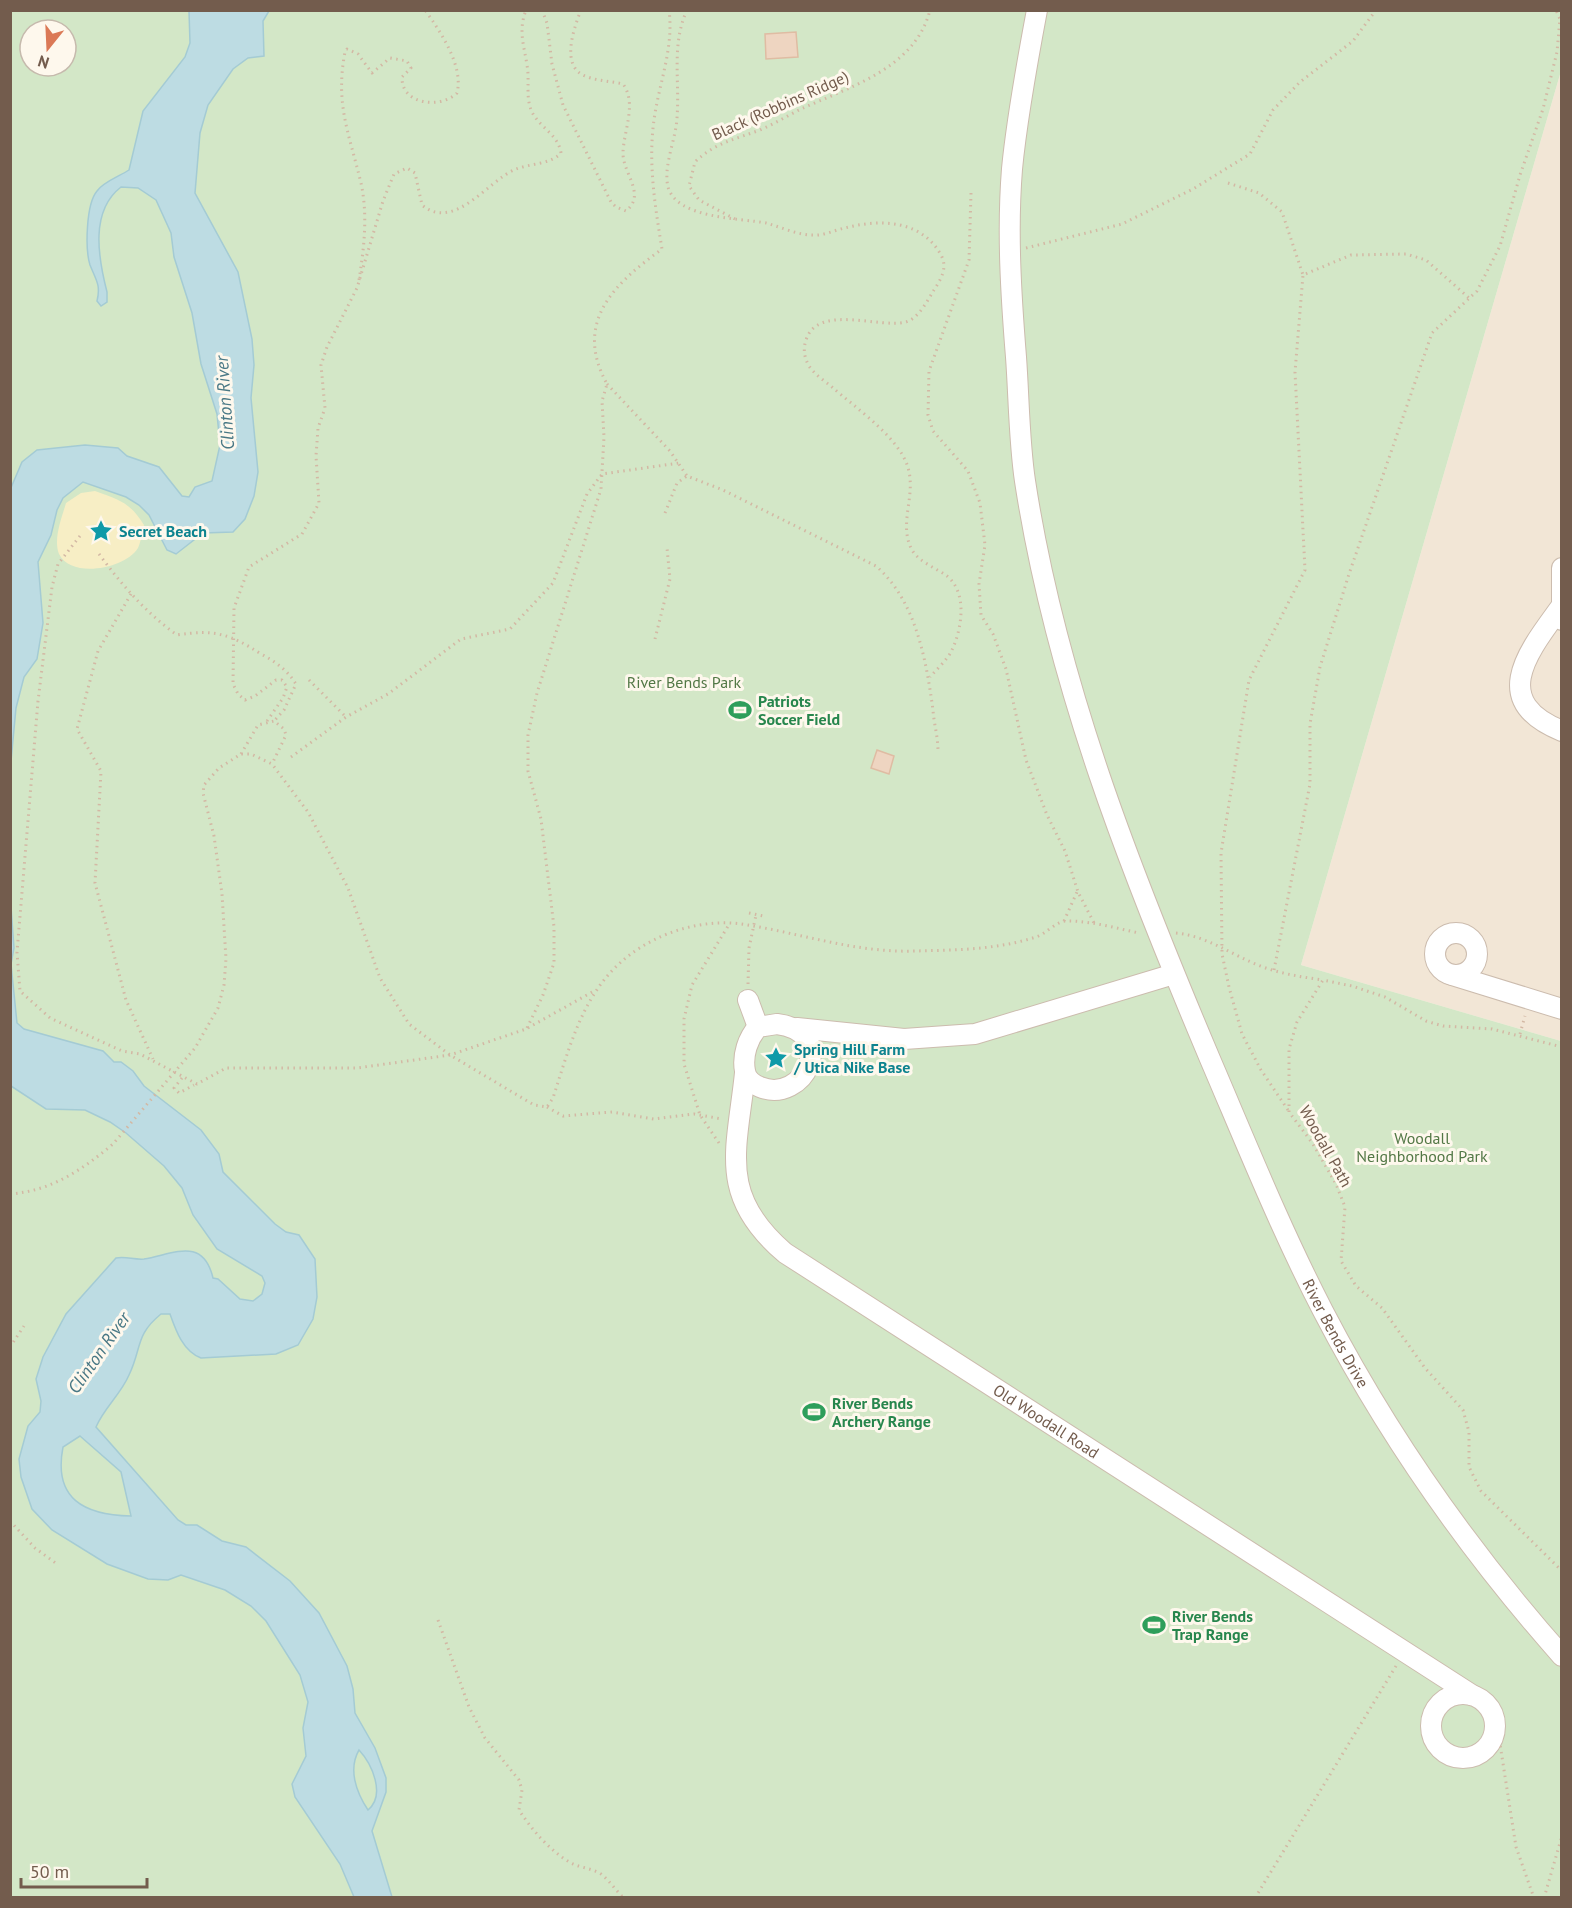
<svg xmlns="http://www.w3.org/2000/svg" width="1572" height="1908" font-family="'PT Sans',sans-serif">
<rect width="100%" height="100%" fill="#fbf4e7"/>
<!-- residential -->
<polygon fill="#f2e6d6" points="1561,71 1561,1041 1301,965"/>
<!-- green -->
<path fill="#d3e7c7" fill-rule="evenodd" d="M11 11H1561V71L1301 965 1561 1041V1897L11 1898ZM30 30H66V66H30Z"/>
<!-- sand -->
<path fill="#f7eec5" d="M95 491C119 500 130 502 144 525 142 532 141 542 138 548 125 569 71 579 59 554 53 539 62 517 66 503L81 493Z"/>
<!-- water -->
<g fill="#bddce3" stroke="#a4cbd4" stroke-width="1.5" fill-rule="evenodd">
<path d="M189 11H269L263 21 264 56 248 58 233 69 208 105 200 133 195 193 238 272 252 339 254 365 251 398 258 472 254 496 245 519 233 532 203 533 176 554 167 550 149 515 139 505 126 497 83 482 63 498 57 510 51 535 38 562 43 623 37 659 24 677 16 708 11 761 10 490 22 462 37 450 85 445 118 448 127 456 159 467 182 496 189 497 195 487 212 481 220 445 217 414 201 364 192 313 174 257 171 233 156 200 138 188 121 187C90 211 98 257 107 292V302L101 306 97 301C101 285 96 280 90 265 85 249 86 204 97 191 103 182 120 176 129 170L143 111 185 57 190 43Z"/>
<path d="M11 907 14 948 11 964 17 1023 24 1029 103 1051 114 1062H121L133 1071 144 1086 201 1130 219 1154 223 1172 275 1224 286 1232 299 1235 315 1259 317 1297 313 1319 298 1345 276 1354 201 1358C183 1351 176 1331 170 1314H161C135 1335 142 1348 129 1375 121 1394 104 1408 96 1427L178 1520 186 1525H197L222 1541 246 1547 290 1581 319 1613 347 1666 353 1689 355 1713 375 1748 386 1778V1792L372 1831 392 1897H354L340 1864 295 1797 292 1784 306 1756 303 1728 308 1702 300 1675 266 1621 251 1606 225 1590 181 1575 168 1580 148 1579 107 1564 52 1530 32 1509 21 1477 19 1459 28 1426 40 1412 41 1401 36 1379 43 1357 66 1314 116 1258C126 1256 134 1260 144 1259 174 1254 203 1236 213 1278L218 1279 240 1299 253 1301 262 1294 265 1283 262 1276 217 1249 193 1215 182 1188 164 1166 126 1133 110 1122 85 1110 46 1109 11 1086ZM80 1436 121 1472 131 1516C84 1515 53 1499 63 1447ZM359 1750C372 1764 386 1795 368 1810 356 1792 348 1769 359 1750Z"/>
</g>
<!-- building -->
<g fill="#eed5c1" stroke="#dfbca3" stroke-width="1.5">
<polygon points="796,32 798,57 766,59 765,34"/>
<polygon points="877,750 894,756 889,774 871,768"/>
</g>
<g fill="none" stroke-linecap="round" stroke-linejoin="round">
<!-- minor casing -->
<g stroke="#ccbcae" stroke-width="22">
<g id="minor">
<path id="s1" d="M1037 10C1027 63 1017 117 1012 169 1007 232 1011 295 1016 357 1019 398 1019 441 1025 481 1056 683 1131 872 1210 1059 1246 1143 1281 1230 1323 1311 1388 1436 1469 1551 1562 1656"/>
<polyline points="1562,568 1562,620"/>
<path d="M1560 608C1528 652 1488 701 1562 731"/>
<circle cx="1456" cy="954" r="21"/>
<polyline points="1452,975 1562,1009"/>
<polyline points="748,1000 758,1027"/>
<path d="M777 1024C840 1032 804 1105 760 1087 753 1084 746 1079 745 1071 742 1055 748 1038 758 1027Z"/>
<polyline points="797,1028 904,1039 975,1034 1174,974"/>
<path id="s2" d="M745 1073C737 1150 717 1195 785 1253L1472 1695"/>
<circle cx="1463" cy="1726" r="32"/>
</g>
</g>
<!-- path -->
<g stroke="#d3b8a4" stroke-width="3" stroke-dasharray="1.5 4.5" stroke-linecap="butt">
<path d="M542 10 547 23 552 64 563 105 611 202 616 207 626 211C647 194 622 173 623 152 624 130 637 103 623 84 610 81 597 81 585 76 560 66 574 28 581 10"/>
<path d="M687 10C671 45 680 81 677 118 676 139 663 166 668 187 677 219 740 218 766 223 781 227 797 235 813 235 824 236 834 230 845 228 879 219 921 219 941 255 948 268 941 279 934 290 927 301 919 318 906 322 880 329 818 303 806 340 803 349 804 357 809 366 815 375 825 381 833 388 854 406 890 432 903 456 922 489 896 520 912 550 919 562 936 568 947 576 968 593 962 630 951 652 946 661 937 669 930 677"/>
<polyline points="967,10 971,12"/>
<polyline points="1228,183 1259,193 1282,212 1303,275 1351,255 1406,254 1426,260 1469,298"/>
<polyline points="971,193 969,260 929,371 928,415 933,431 968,471 980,503 985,545 979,584 981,615 993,634 1006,669 1026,760 1047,815 1065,851 1078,892 1094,923"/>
<path d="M735 219 699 200 689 186 695 162C714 143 736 139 760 130 774 124 787 116 801 109 849 87 915 69 930 10"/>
<polyline points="1026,248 1122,224 1193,189 1250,154 1273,110 1300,82 1353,41 1376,10"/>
<path d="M359 280C364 248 368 215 361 183 349 133 335 104 345 52L347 49 358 54 372 73 390 58 407 61 411 68 402 77C401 105 441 109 457 93 464 66 440 31 425 10"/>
<polyline points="607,384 670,451 687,476"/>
<path d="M665 513 677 483 687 476 723 490 876 566C916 601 926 659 933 710 934 724 938 737 938 751"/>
<polyline points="80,536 58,564 52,587 38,701 17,952 20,991 50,1018 122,1051 140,1054 197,1084 226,1068 357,1068 450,1055 526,1029 594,991"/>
<path d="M99 554C122 585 146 613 177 635 215 629 230 634 261 654 276 662 287 670 296 684L284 710 274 721"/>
<polyline points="131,594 98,651 77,729 101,771 95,883 126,1000 153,1059"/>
<polyline points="655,639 670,579 667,548"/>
<polyline points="309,680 346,717"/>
<path d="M267 721 283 698 287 687 282 680H276L255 696 245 700 238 694 233 684 234 608 249 567 302 534 319 503 316 456 318 428 325 408 321 365 327 347 357 288 383 201 394 174 407 168 415 173 422 205C454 232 488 181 514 170 529 163 550 165 561 153 558 134 540 128 532 112 525 97 530 81 527 65 524 45 518 31 526 10"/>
<polyline points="241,754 258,725 274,721 284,729 286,735 272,764"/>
<polyline points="291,757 346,717 388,694 461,639 510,629 553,583 587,494 602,474 679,463"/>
<polyline points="749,913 763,916"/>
<polyline points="1064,921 1077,892"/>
<path d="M1176 933C1208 936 1233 956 1263 967 1282 974 1302 977 1323 980"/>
<polyline points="1274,970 1310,784 1310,724 1320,667 1349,574 1432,333 1477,291 1500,246 1520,175 1543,109 1557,52 1560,19 1556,10"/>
<polyline points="748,984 749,948 756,915"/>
<path d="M527 1028 543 995 554 963V927L541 819 528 771V735L537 693 601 489 604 437 602 401 607 384C573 322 614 284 662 249 655 206 648 163 654 120 659 83 674 48 669 10"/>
<polyline points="1520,1034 1525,1016"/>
<polyline points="1562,1047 1492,1029 1443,1026 1426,1021 1385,997 1352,986 1323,980 1297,1022 1289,1049 1289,1112 1313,1144 1336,1184 1345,1207 1341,1261 1356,1286 1382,1308 1425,1368 1463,1410 1469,1432 1469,1467 1481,1491 1562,1571"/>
<polyline points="182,1078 174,1088 179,1093 194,1085"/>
<polyline points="547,1107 563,1116 612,1112 654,1119 694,1114 722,1119"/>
<polyline points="1288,1110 1261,1070 1242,1034 1229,987 1222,954 1221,853 1249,680 1305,570 1295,372 1303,275"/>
<polyline points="719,1143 700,1115 684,1064 684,1019 692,985 730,923"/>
<path d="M10 1194C51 1191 82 1170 113 1144L195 1048 218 1008 224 985 226 959 222 894 214 836 203 793 204 785 219 768 241 754H251L272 764 308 812 348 888 380 978 409 1024 450 1055 534 1105 547 1107 553 1098C576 1026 591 965 667 934 693 924 721 920 748 925 802 934 858 953 914 951 955 950 996 950 1036 937 1046 934 1056 921 1067 921 1092 921 1115 928 1139 933"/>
<polyline points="10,1347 24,1326"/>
<polyline points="10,1521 35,1548 57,1564"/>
<path d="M438 1620 469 1707 485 1738 519 1780 522 1790 519 1810C532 1830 550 1851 571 1863 581 1868 591 1868 601 1874 610 1881 616 1891 624 1898"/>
<polyline points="1494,1736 1500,1744 1516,1847 1534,1898"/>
<polyline points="1255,1898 1396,1666"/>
<polyline points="1544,1898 1562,1836"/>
</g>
<!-- minor -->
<use href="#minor" stroke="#fff" stroke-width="20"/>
</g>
<!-- icons -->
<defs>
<g id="sight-bare" transform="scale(1.8)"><path d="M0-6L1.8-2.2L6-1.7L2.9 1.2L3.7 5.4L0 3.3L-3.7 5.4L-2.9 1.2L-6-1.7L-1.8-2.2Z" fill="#0f9aa8" stroke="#fef8ed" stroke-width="2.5" paint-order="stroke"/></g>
<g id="stadium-bare" transform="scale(1.8)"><path d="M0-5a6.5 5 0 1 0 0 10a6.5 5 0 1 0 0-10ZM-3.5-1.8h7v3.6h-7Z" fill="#2e9e5b" stroke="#fef8ed" stroke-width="2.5" paint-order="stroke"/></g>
</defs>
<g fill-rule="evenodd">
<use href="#sight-bare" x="101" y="531"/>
<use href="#stadium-bare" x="740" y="710"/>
<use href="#sight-bare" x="776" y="1058"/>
<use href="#stadium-bare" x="814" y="1412"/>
<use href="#stadium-bare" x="1154" y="1625"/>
</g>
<g text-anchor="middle" stroke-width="6" stroke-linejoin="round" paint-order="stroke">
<!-- street labels -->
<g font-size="16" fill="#735c4d" stroke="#fef8ed">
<text transform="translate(780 105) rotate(-24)" y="6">Black (Robbins Ridge)</text>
<text transform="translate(1326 1146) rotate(61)" y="6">Woodall Path</text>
<text dy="6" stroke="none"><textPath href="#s1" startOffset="1384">River Bends Drive</textPath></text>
<text dy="6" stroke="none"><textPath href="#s2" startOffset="507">Old Woodall Road</textPath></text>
</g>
<!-- culture labels -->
<g font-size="16" font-weight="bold" fill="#0d838f" stroke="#fef8ed" text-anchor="start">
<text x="119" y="537">Secret Beach</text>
<text x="794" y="1055">Spring Hill Farm<tspan x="794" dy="18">/ Utica Nike Base</tspan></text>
</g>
<!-- park labels -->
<g font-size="16" fill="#537846" stroke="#fef8ed">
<text x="684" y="688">River Bends Park</text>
<text x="1422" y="1144">Woodall<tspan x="1422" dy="18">Neighborhood Park</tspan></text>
</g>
<!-- leisure labels -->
<g font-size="16" font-weight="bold" fill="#27864d" stroke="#fef8ed" text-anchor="start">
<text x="758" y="707">Patriots<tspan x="758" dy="18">Soccer Field</tspan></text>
<text x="832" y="1409">River Bends<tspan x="832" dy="18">Archery Range</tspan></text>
<text x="1172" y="1622">River Bends<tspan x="1172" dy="18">Trap Range</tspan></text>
</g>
<!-- water labels -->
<g font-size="18" font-style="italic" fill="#497885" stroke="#fef8ed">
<text transform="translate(225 403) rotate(-94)" y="6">Clinton River</text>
<text transform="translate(99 1353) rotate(-55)" y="6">Clinton River</text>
</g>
</g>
<!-- border -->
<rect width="1572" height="1908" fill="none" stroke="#735c4d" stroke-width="24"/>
<!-- north arrow -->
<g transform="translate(48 48) rotate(198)"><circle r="28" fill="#fef8ed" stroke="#c6baad" stroke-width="1.5"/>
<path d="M0-4.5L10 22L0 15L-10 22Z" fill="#db7956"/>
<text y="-9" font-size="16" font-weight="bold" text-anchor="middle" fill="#735c4d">N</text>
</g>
<!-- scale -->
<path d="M21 1878v9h126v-9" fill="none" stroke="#735c4d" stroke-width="3"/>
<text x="30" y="1878" font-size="18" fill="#735c4d" stroke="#fef8ed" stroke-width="4.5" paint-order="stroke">50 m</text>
</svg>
